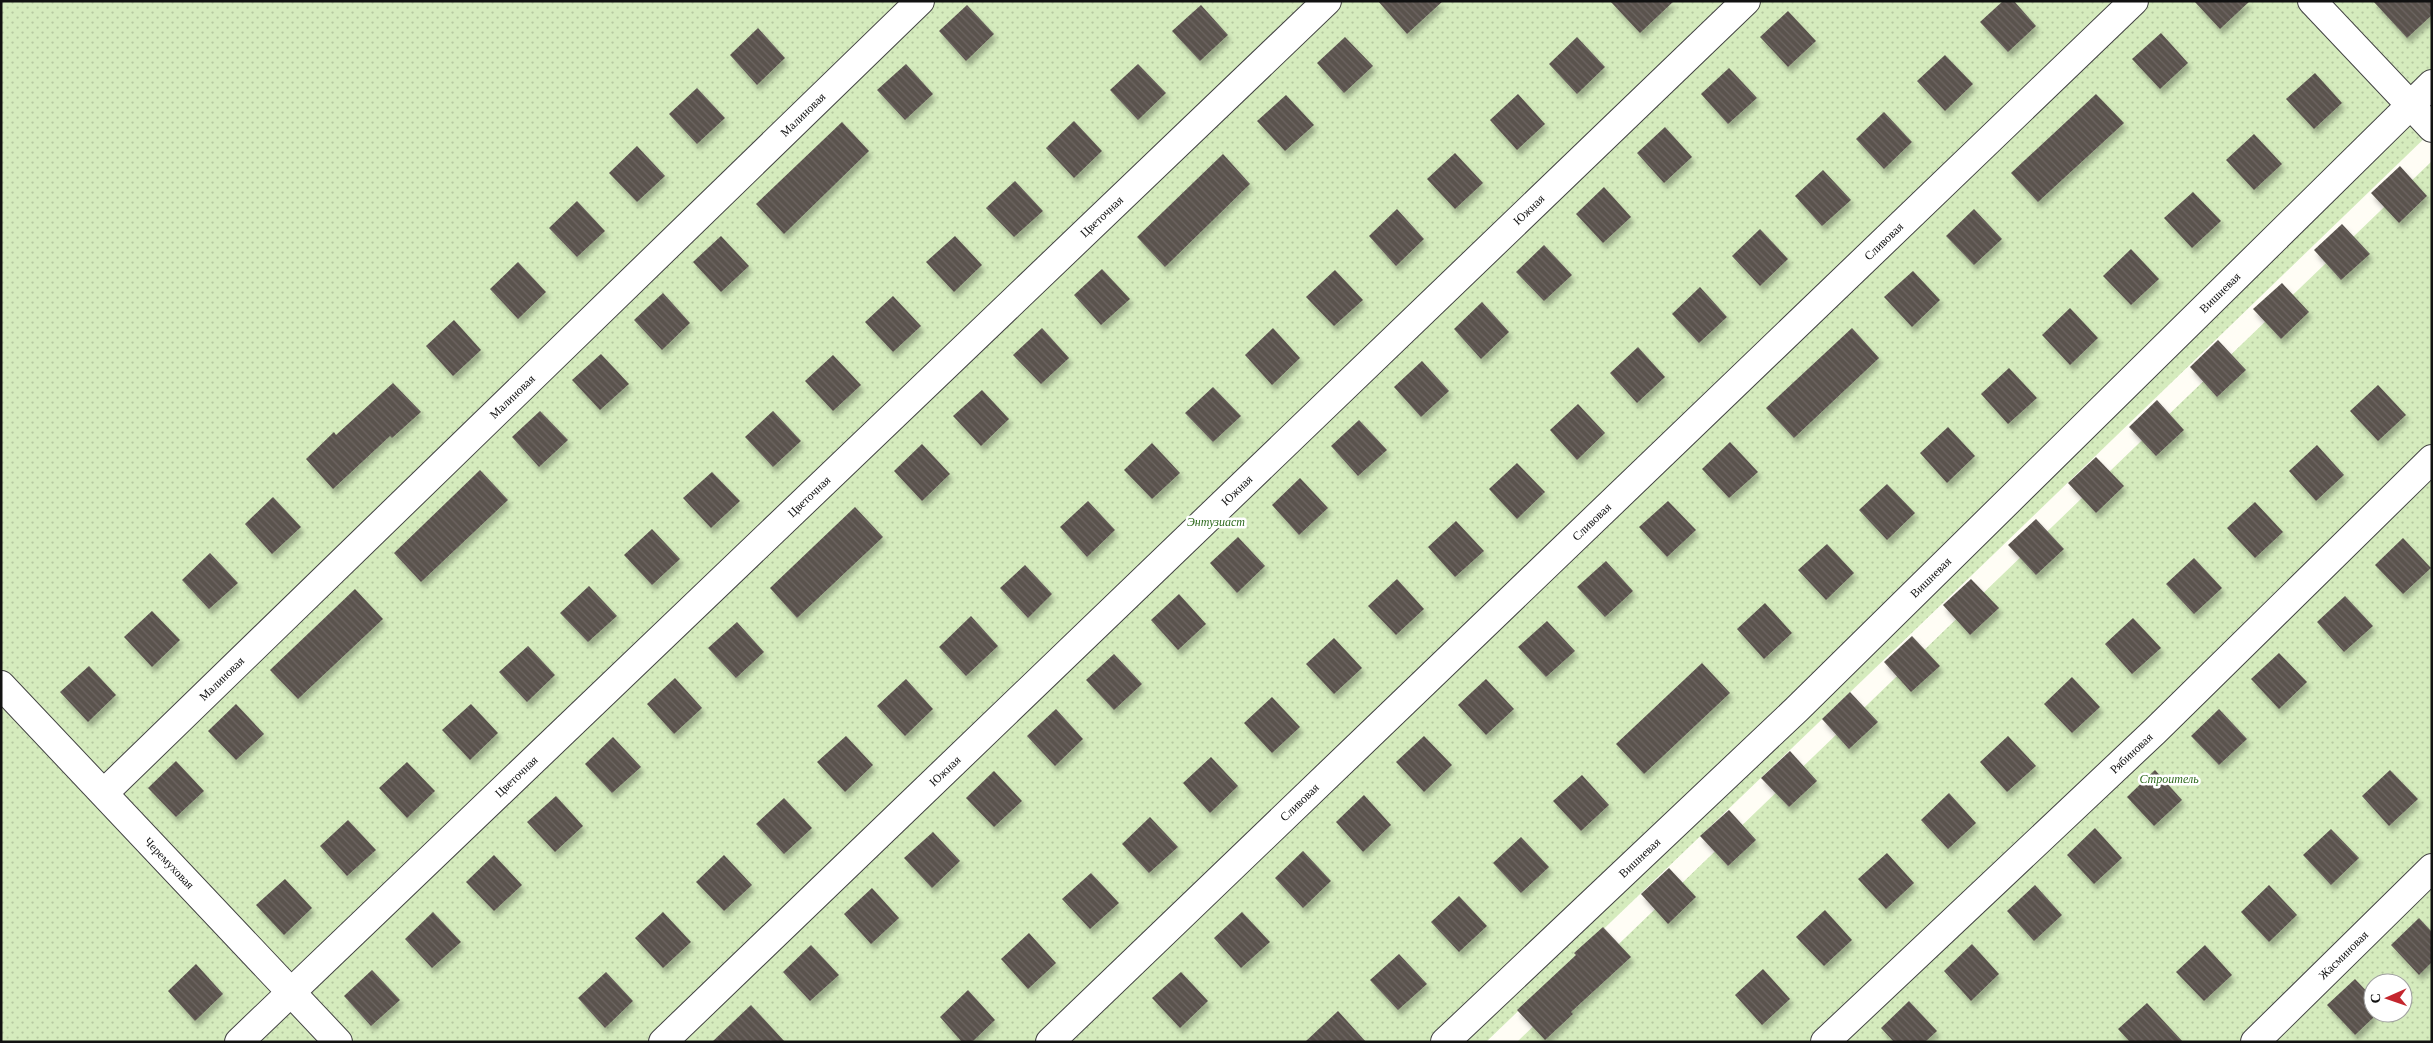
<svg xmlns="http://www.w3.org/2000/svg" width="2433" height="1043" font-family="'Libre Baskerville',serif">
<defs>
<pattern id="garden-dots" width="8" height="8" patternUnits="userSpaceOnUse" patternTransform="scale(1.25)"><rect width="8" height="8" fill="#d5ebbd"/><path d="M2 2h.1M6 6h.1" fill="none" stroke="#b6c8a1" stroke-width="1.8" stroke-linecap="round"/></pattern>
<pattern id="building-back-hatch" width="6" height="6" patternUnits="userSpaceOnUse" patternTransform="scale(1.25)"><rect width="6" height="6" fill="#5a524d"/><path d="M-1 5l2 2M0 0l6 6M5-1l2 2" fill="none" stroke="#6d6662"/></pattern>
<filter id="shadow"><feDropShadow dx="3" dy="5.5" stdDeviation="2.5" flood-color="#0004"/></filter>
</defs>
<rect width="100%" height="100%" fill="#fffdf5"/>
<!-- garden -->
<g fill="url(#garden-dots)" fill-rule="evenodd">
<polygon points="1,1 2432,1 2432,131 1997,551 1486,1042 1,1042"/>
<path d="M2432 161V1042H1517ZM2373 983H2403V1013H2373Z"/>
</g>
<!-- building -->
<g fill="url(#building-back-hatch)" filter="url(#shadow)">
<polygon points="1378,1 1443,1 1407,34"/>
<polygon points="1610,1 1674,1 1640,33"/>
<polygon points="2003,1 2014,1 2036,26 2008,52 1980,22"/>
<polygon points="2194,1 2250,1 2220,29"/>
<polygon points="2373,1 2432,1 2432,15 2407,38"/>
<polygon points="967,5 994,34 966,61 939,31"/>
<polygon points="1201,5 1228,35 1200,61 1172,31"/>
<polygon points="1788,11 1816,41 1788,67 1760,37"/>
<polygon points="758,28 785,58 757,85 730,55"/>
<polygon points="2161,33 2188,63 2160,89 2132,59"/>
<polygon points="1345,37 1373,66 1344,93 1317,63"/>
<polygon points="1577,37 1605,67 1577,94 1549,64"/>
<polygon points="1945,55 1973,84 1945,111 1917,81"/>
<polygon points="906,64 933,94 905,120 877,90"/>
<polygon points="1138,64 1166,93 1138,120 1110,90"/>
<polygon points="1729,68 1757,98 1728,124 1701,94"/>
<polygon points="2315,73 2342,103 2314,129 2286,99"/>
<polygon points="697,88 725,118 697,144 669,114"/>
<polygon points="1518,94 1545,124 1517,150 1490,120"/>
<polygon points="2096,94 2124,123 2038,202 2011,173"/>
<polygon points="1286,95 1314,125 1285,151 1257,121"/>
<polygon points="1884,112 1912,142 1884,169 1856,139"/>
<polygon points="1074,121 1102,151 1074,178 1046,148"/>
<polygon points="842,122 869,151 784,234 756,204"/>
<polygon points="1665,127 1692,157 1664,183 1637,153"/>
<polygon points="2254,134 2282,164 2254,190 2226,160"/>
<polygon points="637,146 665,176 637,202 609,173"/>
<polygon points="1455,153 1483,183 1455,209 1427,179"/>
<polygon points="1223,154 1250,184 1165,267 1137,237"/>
<polygon points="2400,166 2427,196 2399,223 2371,193"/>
<polygon points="1823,170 1851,200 1822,226 1795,196"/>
<polygon points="1015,181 1043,211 1014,237 986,208"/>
<polygon points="1604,187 1631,217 1603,243 1576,214"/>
<polygon points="2193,192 2221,221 2192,248 2164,218"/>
<polygon points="577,201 605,231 577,257 549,228"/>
<polygon points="1397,209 1424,239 1396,266 1369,236"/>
<polygon points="1974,209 2002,239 1974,265 1946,236"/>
<polygon points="2342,224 2370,254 2341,280 2314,250"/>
<polygon points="1760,229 1788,259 1760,286 1732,256"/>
<polygon points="721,236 749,266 721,292 693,262"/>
<polygon points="955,236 982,265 954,292 926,262"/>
<polygon points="1544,245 1572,275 1544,301 1516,272"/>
<polygon points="2131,249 2159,279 2131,305 2103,276"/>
<polygon points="518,262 546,292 518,319 490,289"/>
<polygon points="1102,269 1130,299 1101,325 1074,295"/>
<polygon points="1335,270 1363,300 1334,326 1306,297"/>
<polygon points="1913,271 1940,300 1912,327 1884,297"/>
<polygon points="2282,283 2309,312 2281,339 2253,309"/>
<polygon points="1700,287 1727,317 1699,343 1672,314"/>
<polygon points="663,293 690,323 662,350 634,320"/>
<polygon points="893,296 921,326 893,352 865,322"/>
<polygon points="1482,302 1509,332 1481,359 1454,329"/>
<polygon points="2070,308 2098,338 2070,365 2042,335"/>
<polygon points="454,320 481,350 453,376 426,346"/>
<polygon points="1042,328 1069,358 1041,384 1013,355"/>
<polygon points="1273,328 1300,358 1272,385 1245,355"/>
<polygon points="1852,328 1879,358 1794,438 1766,408"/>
<polygon points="2218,340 2246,370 2217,397 2190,367"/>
<polygon points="1638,347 1665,377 1637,403 1610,373"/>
<polygon points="601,354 629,384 600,410 572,380"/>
<polygon points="833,355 861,385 833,411 805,381"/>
<polygon points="1422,361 1449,391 1421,417 1394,387"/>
<polygon points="2009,368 2037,398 2008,424 1981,394"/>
<polygon points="393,383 421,412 392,438 390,436 333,489 306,459 334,432 336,435"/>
<polygon points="2378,385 2406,415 2378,441 2350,411"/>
<polygon points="1213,387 1241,416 1213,442 1185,413"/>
<polygon points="982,390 1009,419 981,446 953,416"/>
<polygon points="2157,400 2184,430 2156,456 2129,427"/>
<polygon points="1578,404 1605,433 1577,460 1550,430"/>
<polygon points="540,411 568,440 539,467 512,437"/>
<polygon points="773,411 801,441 773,467 745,437"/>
<polygon points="1359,420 1387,450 1358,476 1331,446"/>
<polygon points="1948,427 1975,456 1947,483 1920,453"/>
<polygon points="1730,442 1758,472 1729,498 1702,469"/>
<polygon points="1152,443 1180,473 1152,499 1124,470"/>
<polygon points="922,444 950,474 922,501 894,471"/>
<polygon points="2317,445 2344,475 2316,501 2289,471"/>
<polygon points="2096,457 2124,486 2096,513 2068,483"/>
<polygon points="1517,463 1545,492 1517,519 1489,489"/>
<polygon points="480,470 508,500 421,582 394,553"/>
<polygon points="712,472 740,501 711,528 683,498"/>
<polygon points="1300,478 1328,508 1299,535 1272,505"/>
<polygon points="1887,484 1915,513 1887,540 1859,510"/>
<polygon points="273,497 301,527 272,554 245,524"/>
<polygon points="1088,501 1115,530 1087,557 1060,527"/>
<polygon points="1668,501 1696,530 1667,557 1639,527"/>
<polygon points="2255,502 2283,532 2255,558 2227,528"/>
<polygon points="855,507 883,537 797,618 770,588"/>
<polygon points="2036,519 2064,549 2036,575 2008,545"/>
<polygon points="1456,521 1484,551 1455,577 1428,547"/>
<polygon points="652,529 680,559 652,585 624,555"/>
<polygon points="1238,537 1265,566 1237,593 1210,563"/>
<polygon points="2403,538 2431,568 2403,594 2375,565"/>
<polygon points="1827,544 1854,573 1826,600 1798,570"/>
<polygon points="210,553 238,583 209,609 182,580"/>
<polygon points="2194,558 2222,588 2194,614 2166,584"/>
<polygon points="1606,561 1633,591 1605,617 1577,587"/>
<polygon points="1025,565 1052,594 1028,618 1000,588"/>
<polygon points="1397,579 1424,609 1396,635 1368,606"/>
<polygon points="1971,579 1999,608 1970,635 1943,605"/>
<polygon points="589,586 617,616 588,642 560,613"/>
<polygon points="355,589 383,619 298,699 270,670"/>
<polygon points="1179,594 1206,624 1178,650 1151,620"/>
<polygon points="2345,596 2373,626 2344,652 2317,622"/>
<polygon points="1765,603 1792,633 1764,659 1737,629"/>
<polygon points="152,611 180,640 152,667 124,637"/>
<polygon points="971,616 998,646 966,676 939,647"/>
<polygon points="2133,618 2161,648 2132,674 2105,644"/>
<polygon points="1547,621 1575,651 1546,677 1518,647"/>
<polygon points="737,622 764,652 736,678 708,648"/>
<polygon points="1912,636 1940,666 1911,692 1884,662"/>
<polygon points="1334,638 1362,668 1334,694 1306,664"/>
<polygon points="528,646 555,675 527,702 499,672"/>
<polygon points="2279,653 2307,682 2279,709 2251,679"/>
<polygon points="1114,654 1142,684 1114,710 1086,680"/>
<polygon points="1702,663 1730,693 1644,774 1616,744"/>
<polygon points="89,666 116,695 88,722 60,692"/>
<polygon points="2072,677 2100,707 2072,733 2044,704"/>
<polygon points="675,678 702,708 674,734 647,704"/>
<polygon points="906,679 933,709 905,736 877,706"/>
<polygon points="1486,679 1514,709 1486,735 1458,705"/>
<polygon points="1850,692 1878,722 1849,749 1822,719"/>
<polygon points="1272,697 1300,727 1272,753 1244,723"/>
<polygon points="236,704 264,734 236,760 208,731"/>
<polygon points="471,704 498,733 470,760 442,730"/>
<polygon points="1056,709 1083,739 1055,766 1027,736"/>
<polygon points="2219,709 2247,739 2219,765 2191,736"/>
<polygon points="846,736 873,765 845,792 817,762"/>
<polygon points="1424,736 1452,765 1424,792 1396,762"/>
<polygon points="2008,736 2036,766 2007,792 1980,762"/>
<polygon points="613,737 641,767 612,793 585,764"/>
<polygon points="1790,751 1817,781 1789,807 1761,778"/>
<polygon points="1211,757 1238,786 1210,813 1183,783"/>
<polygon points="176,761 204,791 176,817 148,788"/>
<polygon points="407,762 435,791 407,818 379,788"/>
<polygon points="2155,770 2182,800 2154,826 2127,797"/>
<polygon points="2390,770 2418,799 2389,826 2362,796"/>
<polygon points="994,771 1022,801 994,827 966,798"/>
<polygon points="1582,775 1609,805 1581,831 1553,801"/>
<polygon points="1949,793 1976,823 1948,849 1921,820"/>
<polygon points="1364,795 1391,825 1363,852 1336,822"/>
<polygon points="556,796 583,826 555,852 527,822"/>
<polygon points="784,798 812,828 784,854 756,824"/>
<polygon points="1729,810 1756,840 1728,866 1700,836"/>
<polygon points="1150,817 1178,847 1149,873 1122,844"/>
<polygon points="348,820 376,850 347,876 320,846"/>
<polygon points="2095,828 2122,858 2094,884 2067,855"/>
<polygon points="2331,829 2359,858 2331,885 2303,855"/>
<polygon points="933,832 960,861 932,888 904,858"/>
<polygon points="1521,837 1549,867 1521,893 1493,863"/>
<polygon points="1303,851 1331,881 1303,908 1275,878"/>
<polygon points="1887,853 1914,883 1886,909 1858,879"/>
<polygon points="494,855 522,885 494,911 466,882"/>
<polygon points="724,855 752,885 724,911 696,882"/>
<polygon points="1669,868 1696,897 1668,924 1641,894"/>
<polygon points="1091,873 1119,903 1090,929 1062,899"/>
<polygon points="285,879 312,908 284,935 256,905"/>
<polygon points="2035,885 2062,915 2034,941 2007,911"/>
<polygon points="2269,885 2297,915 2269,942 2241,912"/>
<polygon points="872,888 899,918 871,944 844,914"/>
<polygon points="1459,896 1487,926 1459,952 1431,922"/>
<polygon points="1825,910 1852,940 1824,966 1796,937"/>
<polygon points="433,912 461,942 432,968 405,939"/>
<polygon points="663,912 691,942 663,968 635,938"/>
<polygon points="1242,912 1270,942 1241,968 1214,938"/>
<polygon points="2419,918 2432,932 2432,962 2419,975 2391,945"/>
<polygon points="1603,927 1631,957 1571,1012 1573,1014 1545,1040 1517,1010 1576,955 1574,953"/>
<polygon points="1029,933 1056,963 1028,989 1001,959"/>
<polygon points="1972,944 1999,974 1971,1001 1944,971"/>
<polygon points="811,945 839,975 810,1001 783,972"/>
<polygon points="2205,945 2232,975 2204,1001 2176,972"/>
<polygon points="1399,954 1427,984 1398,1010 1370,980"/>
<polygon points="196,964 223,994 195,1021 168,991"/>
<polygon points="1763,969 1790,999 1762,1025 1735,995"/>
<polygon points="372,970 400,1000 371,1026 344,996"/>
<polygon points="606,972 633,1001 605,1028 578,998"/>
<polygon points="1181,972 1208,1001 1180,1028 1152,998"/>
<polygon points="2355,979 2373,998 2373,1018 2355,1035 2327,1005"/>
<polygon points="968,990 995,1020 972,1042 962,1042 940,1017"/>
<polygon points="1909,1001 1937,1031 1925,1042 1894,1042 1881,1028"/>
<polygon points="2147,1003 2183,1042 2130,1042 2118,1029"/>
<polygon points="751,1005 785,1042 712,1042"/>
<polygon points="1338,1011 1366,1042 1305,1042"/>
</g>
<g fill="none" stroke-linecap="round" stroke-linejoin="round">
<!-- minor casing -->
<g stroke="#444" stroke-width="30">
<g id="minor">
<polyline points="2312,1 2432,128"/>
<path id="s1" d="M1 685 338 1042"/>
<path id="s2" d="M104 793 920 1"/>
<path id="s3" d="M239 1042 1327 1"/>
<path id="s4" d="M663 1042 1746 1"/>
<path id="s5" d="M1050 1042 2134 1"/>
<path id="s6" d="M1445 1042 1797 709 2432 84"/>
<path id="s7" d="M1825 1042 2155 731 2432 459"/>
<path id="s8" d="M2255 1042 2432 868"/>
</g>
</g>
<!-- minor -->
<use href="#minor" stroke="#fff" stroke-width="28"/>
</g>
<g text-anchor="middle" stroke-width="5" stroke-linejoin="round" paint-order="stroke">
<!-- street labels -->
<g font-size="12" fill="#111" stroke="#fff">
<text dy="4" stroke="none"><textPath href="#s2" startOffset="974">Малиновая</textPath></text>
<text dy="4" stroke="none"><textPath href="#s4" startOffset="1201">Южная</textPath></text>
<text dy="4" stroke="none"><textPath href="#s3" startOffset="1194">Цветочная</textPath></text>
<text dy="4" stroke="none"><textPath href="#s5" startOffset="1156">Сливовая</textPath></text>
<text dy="4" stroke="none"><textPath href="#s6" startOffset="1078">Вишневая</textPath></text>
<text dy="4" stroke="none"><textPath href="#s2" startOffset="569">Малиновая</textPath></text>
<text dy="4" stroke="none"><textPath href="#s4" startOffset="796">Южная</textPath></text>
<text dy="4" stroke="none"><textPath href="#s3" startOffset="789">Цветочная</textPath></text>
<text dy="4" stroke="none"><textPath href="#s5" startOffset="751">Сливовая</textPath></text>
<text dy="4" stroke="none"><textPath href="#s6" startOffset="672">Вишневая</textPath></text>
<text dy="4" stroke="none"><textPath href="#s2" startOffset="164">Малиновая</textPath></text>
<text dy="4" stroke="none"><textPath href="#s7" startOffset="421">Рябиновая</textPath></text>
<text dy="4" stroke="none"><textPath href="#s4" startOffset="391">Южная</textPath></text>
<text dy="4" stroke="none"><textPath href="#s3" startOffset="384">Цветочная</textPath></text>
<text dy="4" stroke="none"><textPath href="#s5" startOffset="346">Сливовая</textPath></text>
<text dy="4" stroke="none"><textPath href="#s6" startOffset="268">Вишневая</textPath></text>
<text dy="4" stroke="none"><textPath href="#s1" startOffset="245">Черемуховая</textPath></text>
<text dy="4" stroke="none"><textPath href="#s8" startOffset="124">Жасминовая</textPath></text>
</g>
<!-- park labels -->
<g font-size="12" font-style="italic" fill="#2f6b1f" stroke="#fff">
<text x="1216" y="526">Энтузиаст</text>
<text x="2169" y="783">Строитель</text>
</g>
</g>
<!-- border -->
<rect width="2433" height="1043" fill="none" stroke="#111111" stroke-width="5"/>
<!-- north arrow -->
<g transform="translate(2388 998) rotate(268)"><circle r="24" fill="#ffffff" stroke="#a0a0a0"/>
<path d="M0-4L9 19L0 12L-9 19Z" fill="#c4262e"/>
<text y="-8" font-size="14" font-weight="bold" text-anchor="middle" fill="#111111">С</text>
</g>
</svg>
